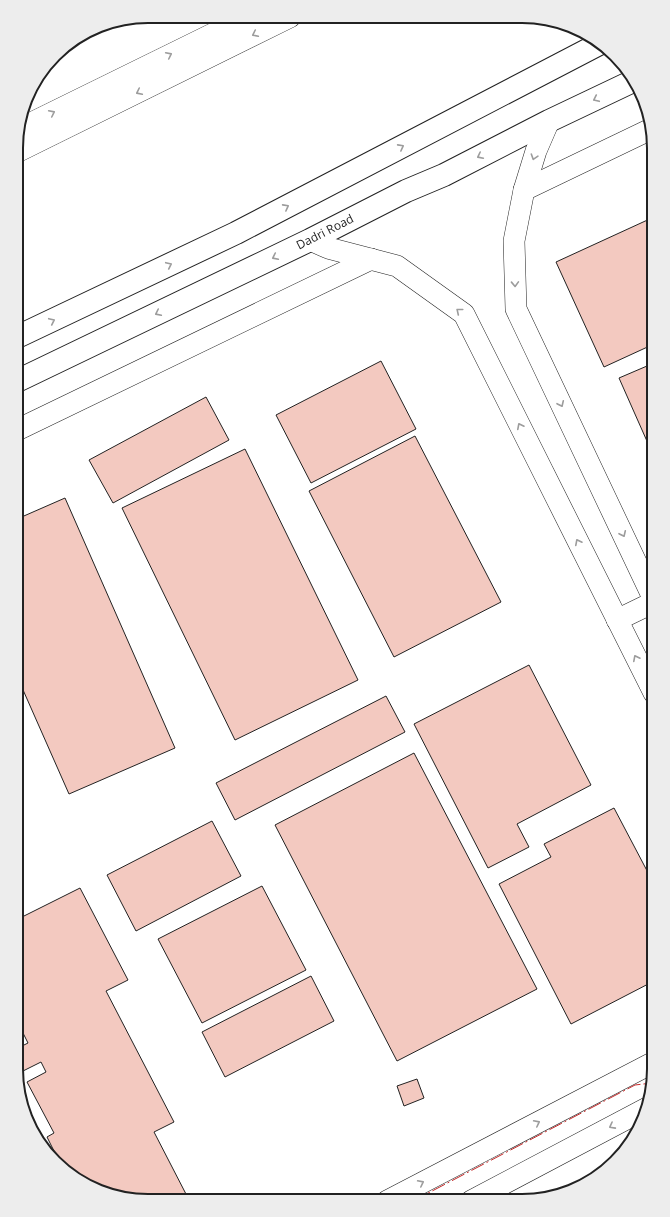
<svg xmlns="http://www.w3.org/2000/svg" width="670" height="1217" font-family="'Open Sans',sans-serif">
<rect width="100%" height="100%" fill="#fff"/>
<!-- building -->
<g fill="#f3c9c0" stroke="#222">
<polygon points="116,22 74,41 98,26"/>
<polygon points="59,52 61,56 52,60"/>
<polygon points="654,217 654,344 604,367 556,262"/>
<polygon points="381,361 416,429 311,483 276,415"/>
<polygon points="654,363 654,457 619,378"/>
<polygon points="206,397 229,440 113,503 89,460"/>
<polygon points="415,436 501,602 394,657 309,491"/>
<polygon points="245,449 358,680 235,740 122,508"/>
<polygon points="65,498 175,748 69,794 16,674 17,519"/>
<polygon points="529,665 591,785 517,824 529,847 488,868 414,724"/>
<polygon points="386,696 405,732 235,820 216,783"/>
<polygon points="414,753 537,989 397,1061 275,825"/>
<polygon points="614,808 654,884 654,981 571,1024 499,884 551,857 544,844"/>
<polygon points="212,821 241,876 136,931 107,875"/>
<polygon points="262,886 306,970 202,1023 158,939"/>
<polygon points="80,888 128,980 106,991 174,1122 154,1132 187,1196 179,1200 130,1200 90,1188 64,1171 47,1137 54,1133 27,1082 46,1072 41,1062 17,1074 16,1049 28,1043 22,1031 16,1035 16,920"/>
<polygon points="311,976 334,1021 225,1077 202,1032"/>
<polygon points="417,1079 424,1098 404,1106 397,1086"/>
</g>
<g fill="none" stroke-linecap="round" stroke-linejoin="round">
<!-- minor casing -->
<g stroke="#222" stroke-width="22">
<g id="minor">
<polyline points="549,121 536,151 524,190 514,241 516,309 654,600"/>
<polyline points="17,130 247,17"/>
<polyline points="17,152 290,17"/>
<polyline points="524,190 651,129"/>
<polyline points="310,240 328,248 397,266 464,314 654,693"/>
<polyline points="17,430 371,259"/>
<polyline points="617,620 654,602"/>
<polyline points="387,1201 654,1062"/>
<polyline points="471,1201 647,1108"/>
</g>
</g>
<!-- major casing -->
<g stroke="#222" stroke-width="24">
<g id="major">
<polyline points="17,337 236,233 599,44"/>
<polyline points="17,381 310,240 406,191 444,175 549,121 631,82"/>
</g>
</g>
<!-- minor -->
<use href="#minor" stroke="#fff" stroke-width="21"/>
<!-- major -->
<use href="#major" stroke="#fff" stroke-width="22"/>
<!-- power -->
<polyline stroke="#c62828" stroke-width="1" stroke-dasharray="14 3 2 3" stroke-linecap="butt" points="413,1201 635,1085 652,1083"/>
</g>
<!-- one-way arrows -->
<defs><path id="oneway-chevron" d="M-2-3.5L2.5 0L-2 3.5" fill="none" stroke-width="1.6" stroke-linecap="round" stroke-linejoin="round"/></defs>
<g stroke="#9c9c9c">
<use href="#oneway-chevron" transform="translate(255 34) rotate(154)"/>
<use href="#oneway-chevron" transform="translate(169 55) rotate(-26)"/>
<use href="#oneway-chevron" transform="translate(139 92) rotate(154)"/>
<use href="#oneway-chevron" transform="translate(596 99) rotate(155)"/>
<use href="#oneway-chevron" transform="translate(52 113) rotate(-26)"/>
<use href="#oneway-chevron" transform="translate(401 147) rotate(-28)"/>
<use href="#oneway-chevron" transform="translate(480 156) rotate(153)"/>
<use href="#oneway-chevron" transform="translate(534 157) rotate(108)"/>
<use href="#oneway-chevron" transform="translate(286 207) rotate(-28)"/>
<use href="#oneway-chevron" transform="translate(275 257) rotate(154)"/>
<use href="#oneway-chevron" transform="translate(169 265) rotate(-25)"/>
<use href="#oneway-chevron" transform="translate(515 284) rotate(88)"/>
<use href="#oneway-chevron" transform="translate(459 311) rotate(-141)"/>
<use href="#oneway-chevron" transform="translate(158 313) rotate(154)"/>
<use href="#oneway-chevron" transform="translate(52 321) rotate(-25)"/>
<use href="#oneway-chevron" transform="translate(561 404) rotate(65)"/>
<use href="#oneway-chevron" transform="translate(520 426) rotate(-117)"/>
<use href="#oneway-chevron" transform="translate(623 534) rotate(65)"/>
<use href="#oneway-chevron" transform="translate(578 542) rotate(-117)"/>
<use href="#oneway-chevron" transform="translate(636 658) rotate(-117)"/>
<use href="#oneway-chevron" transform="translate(537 1123) rotate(-27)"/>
<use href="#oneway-chevron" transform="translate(612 1126) rotate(152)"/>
<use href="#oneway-chevron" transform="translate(421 1183) rotate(-27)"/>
</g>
<g text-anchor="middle" stroke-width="3" stroke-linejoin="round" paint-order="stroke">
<!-- street labels -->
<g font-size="12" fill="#222" stroke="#fff">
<text transform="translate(325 232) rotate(-27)" y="4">Dadri Road</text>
</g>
</g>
<!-- crop -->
<path d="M0 0H670V1217H0ZM148 23H522A125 125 0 0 1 647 148V1069A125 125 0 0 1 522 1194H148A125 125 0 0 1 23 1069V148A125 125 0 0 1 148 23Z" fill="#ededed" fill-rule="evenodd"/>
<path fill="none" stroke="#222" stroke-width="2" d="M148 23H522A125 125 0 0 1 647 148V1069A125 125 0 0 1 522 1194H148A125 125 0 0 1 23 1069V148A125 125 0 0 1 148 23Z"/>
</svg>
